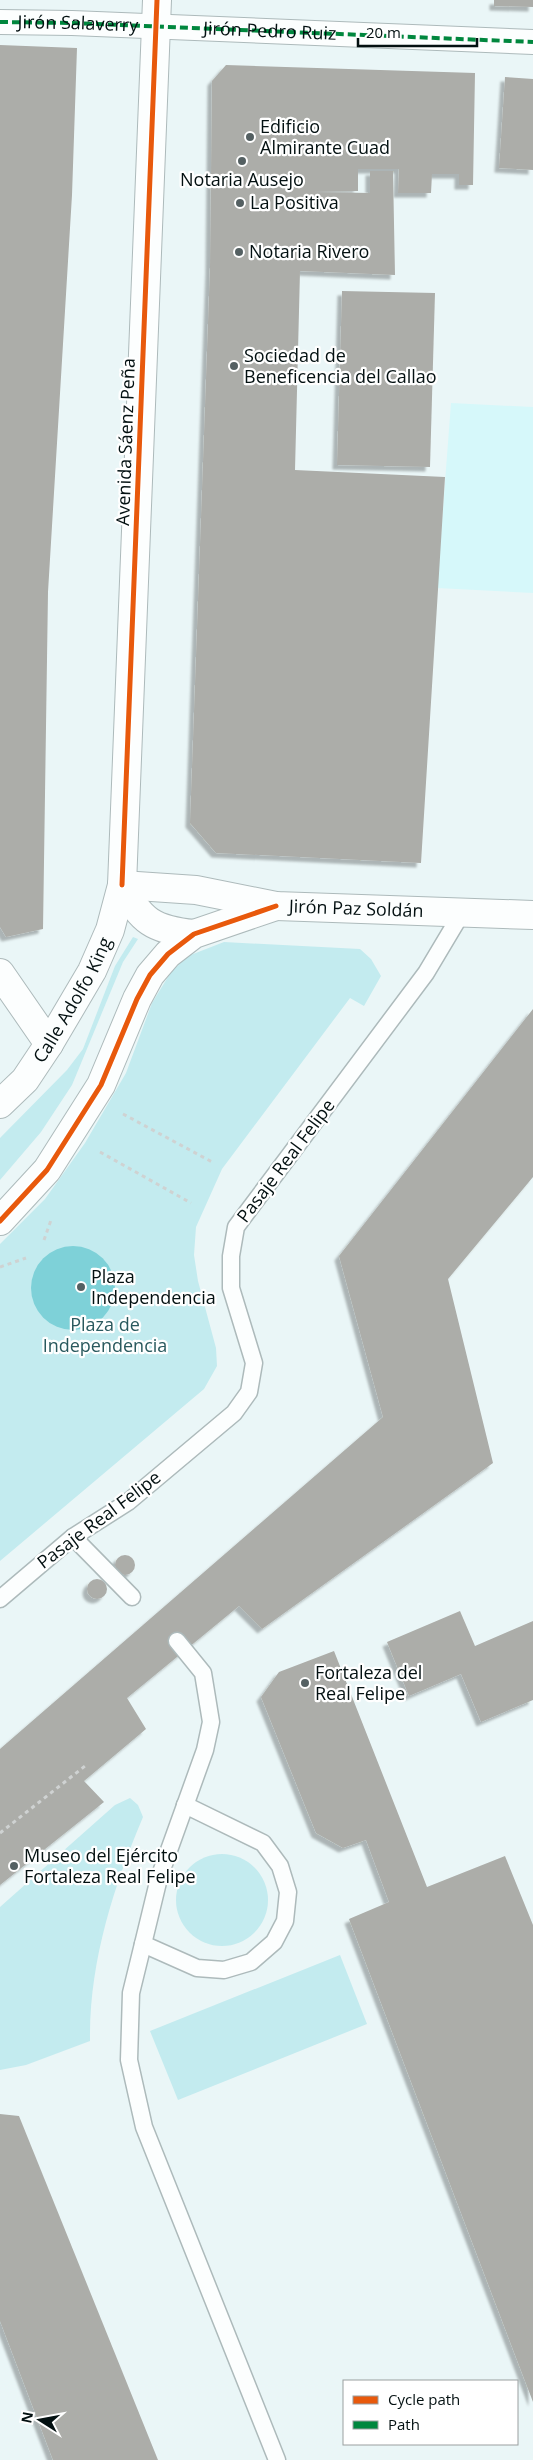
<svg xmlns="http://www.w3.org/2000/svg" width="533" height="2460" font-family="'Open Sans',sans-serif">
<defs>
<filter id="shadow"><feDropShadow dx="-4.5" dy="4.5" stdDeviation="1" flood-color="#0004"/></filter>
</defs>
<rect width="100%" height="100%" fill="#eaf6f7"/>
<!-- built -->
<polygon fill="#d6f8fa" points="451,403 533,407 533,593 437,588"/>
<!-- green -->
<g fill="#c3ebef">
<polygon points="133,937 138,939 123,962 72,1085 41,1132 0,1180 0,1138 67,1070 83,1049 115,966"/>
<polygon points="224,942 360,949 371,959 381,976 364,1006 350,998 222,1169 196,1227 194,1255 198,1281 216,1348 217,1366 204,1389 0,1561 0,1244 45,1199 85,1143 126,1073 152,1003 171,972 188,956"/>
<path d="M130 1798 138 1805 143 1817C113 1888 89 1963 90 2041L26 2065 0 2070V1907L115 1805Z"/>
<circle cx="222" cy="1900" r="46"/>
<polygon points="340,1955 367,2024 178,2100 150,2031"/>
</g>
<!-- water -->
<circle fill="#7ed1d8" cx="73" cy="1288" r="42"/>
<!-- building -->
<g fill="#acada9" filter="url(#shadow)">
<polygon points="494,0 533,0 533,7 494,6"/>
<polygon points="0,45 77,48 72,195 48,592 43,929 6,937 0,927"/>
<polygon points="226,65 475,73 473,185 459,185 459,174 432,174 431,193 398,193 399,169 358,169 358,191 313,192 370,193 370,171 393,171 395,275 300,271 295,470 445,477 421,863 216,853 190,823 210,268 212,81"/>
<polygon points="505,77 533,79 533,170 499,168"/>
<polygon points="342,291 435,293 430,467 337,465"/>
<polygon points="533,1009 533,1177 448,1279 493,1463 262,1629 239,1606 127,1698 146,1729 84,1781 104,1802 0,1885 0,1749 383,1417 339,1256"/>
<circle cx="125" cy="1565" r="10"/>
<circle cx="97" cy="1589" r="10"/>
<polygon points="460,1611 475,1646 533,1621 533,1700 481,1722 461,1674 409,1696 387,1642"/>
<polygon points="334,1651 427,1887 505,1856 533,1925 533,2402 349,1919 389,1902 366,1840 343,1848 316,1833 261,1697 279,1672"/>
<polygon points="0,2114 19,2116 158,2460 53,2460 0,2321"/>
</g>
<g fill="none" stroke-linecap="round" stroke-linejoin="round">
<!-- service casing -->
<g stroke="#adbabb" stroke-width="19">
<g id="service">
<polyline points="73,1537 132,1597"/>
<polyline points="0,1599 73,1537 128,1502 234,1413 249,1392 254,1363 231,1288 231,1256 236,1227 426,973 463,911"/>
<polyline points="177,1641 203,1673 211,1722 205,1750 159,1878 143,1944 131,1993 129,2060 144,2127 277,2460"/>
<polyline points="143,1944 197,1968 224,1970 251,1962 274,1942 285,1921 288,1892 280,1866 263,1843 185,1805"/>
</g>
</g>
<!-- pedestrian casing -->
<g stroke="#adbabb" stroke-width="26">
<g id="pedestrian">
<path id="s1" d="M0 22 72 23 533 42"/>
</g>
</g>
<!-- minor casing -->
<g stroke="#adbabb" stroke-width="30">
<polyline id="minor" points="0,973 49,1044"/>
</g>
<!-- tertiary casing -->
<g stroke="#adbabb" stroke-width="30">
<g id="tertiary">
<path id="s2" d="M122 885 196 890 276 906 533 915"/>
<path d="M122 885C140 921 154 930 194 934"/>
<path id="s3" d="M0 1104 25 1080 49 1044 92 971 110 930 122 885 157 0"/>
<polyline points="0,1221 47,1170 101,1085 137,999 150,975 168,954 194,934 276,906"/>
</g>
</g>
<!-- path -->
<g stroke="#cfd2d2" stroke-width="3" stroke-dasharray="4 4" stroke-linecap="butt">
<polyline points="123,1114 214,1163"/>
<polyline points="100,1152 191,1203"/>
<polyline points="44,1240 51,1220"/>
<polyline points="0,1267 26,1258"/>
<polyline points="0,1833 85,1766"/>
</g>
<!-- service -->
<use href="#service" stroke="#fcfefe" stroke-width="16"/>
<!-- pedestrian -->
<use href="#pedestrian" stroke="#fcfefe" stroke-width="24"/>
<!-- minor -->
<use href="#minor" stroke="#fcfefe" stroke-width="28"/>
<!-- tertiary -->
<use href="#tertiary" stroke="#fcfefe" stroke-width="28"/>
<!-- quiet -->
<polyline stroke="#00873e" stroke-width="4" stroke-dasharray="8 4" stroke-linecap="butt" points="0,22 72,23 533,42"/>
<!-- cycleway casing -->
<g stroke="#fff" stroke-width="8">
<g id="cycleway">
<polyline points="122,885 157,0"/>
<polyline points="0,1221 47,1170 101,1085 137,999 150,975 168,954 194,934 276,906"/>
</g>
</g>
<!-- cycleway -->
<use href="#cycleway" stroke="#e8590c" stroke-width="5"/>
</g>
<!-- markers -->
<g fill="#546062" stroke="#fff" stroke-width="2">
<circle cx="250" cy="137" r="5"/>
<circle cx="242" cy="161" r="5"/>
<circle cx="240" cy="203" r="5"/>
<circle cx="239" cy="252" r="5"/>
<circle cx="234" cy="366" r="5"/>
<circle cx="81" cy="1287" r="5"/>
<circle cx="305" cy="1683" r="5"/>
<circle cx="14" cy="1866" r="5"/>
</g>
<g text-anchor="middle" stroke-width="4.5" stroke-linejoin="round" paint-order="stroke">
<!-- street labels -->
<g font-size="18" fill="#031011" stroke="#fff">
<text dy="6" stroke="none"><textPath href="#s1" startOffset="78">Jirón Salaverry</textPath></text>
<text dy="6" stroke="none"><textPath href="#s1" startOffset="270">Jirón Pedro Ruiz</textPath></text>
<text transform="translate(126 442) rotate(-88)" y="6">Avenida Sáenz Peña</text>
<text dy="6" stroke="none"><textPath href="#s2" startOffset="236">Jirón Paz Soldán</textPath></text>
<text dy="6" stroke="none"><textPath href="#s3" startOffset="128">Calle Adolfo King</textPath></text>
<text transform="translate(286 1161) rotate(-53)" y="6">Pasaje Real Felipe</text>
<text transform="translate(99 1520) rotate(-37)" y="6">Pasaje Real Felipe</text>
</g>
<!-- poi labels -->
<g font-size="18" fill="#031011" stroke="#fff" text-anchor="start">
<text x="260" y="133">Edificio<tspan x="260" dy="21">Almirante Cuad</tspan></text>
<text x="242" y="186" text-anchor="middle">Notaria Ausejo</text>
<text x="250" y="209">La Positiva</text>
<text x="249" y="258">Notaria Rivero</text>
<text x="244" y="362">Sociedad de<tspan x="244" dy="21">Beneficencia del Callao</tspan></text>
<text x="91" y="1283">Plaza<tspan x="91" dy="21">Independencia</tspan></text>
<text x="315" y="1679">Fortaleza del<tspan x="315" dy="21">Real Felipe</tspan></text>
<text x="24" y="1862">Museo del Ejército<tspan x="24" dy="21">Fortaleza Real Felipe</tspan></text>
</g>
<!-- park labels -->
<g font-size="18" fill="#29595e" stroke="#fff">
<text x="105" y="1331">Plaza de<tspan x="105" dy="21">Independencia</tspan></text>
</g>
</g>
<!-- legend -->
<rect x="343" y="2380" width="175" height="65" fill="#ffffff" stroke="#9a9fa0"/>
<rect x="353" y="2396" width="25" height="8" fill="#e8590c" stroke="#9a9fa0"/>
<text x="388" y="2405" font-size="15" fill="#031011">Cycle path</text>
<rect x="353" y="2421" width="25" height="8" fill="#00873e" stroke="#9a9fa0"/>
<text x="388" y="2430" font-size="15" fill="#031011">Path</text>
<!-- north arrow -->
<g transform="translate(40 2420) rotate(281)" stroke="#ffffff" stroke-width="4" paint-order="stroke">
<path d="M0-4L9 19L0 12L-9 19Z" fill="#031011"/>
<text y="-8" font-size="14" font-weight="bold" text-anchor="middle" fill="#031011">N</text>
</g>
<!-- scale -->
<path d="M358 38v8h119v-8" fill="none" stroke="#031011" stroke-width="2.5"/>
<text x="366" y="38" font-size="15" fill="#031011" stroke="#ffffff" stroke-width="4" paint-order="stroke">20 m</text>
</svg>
